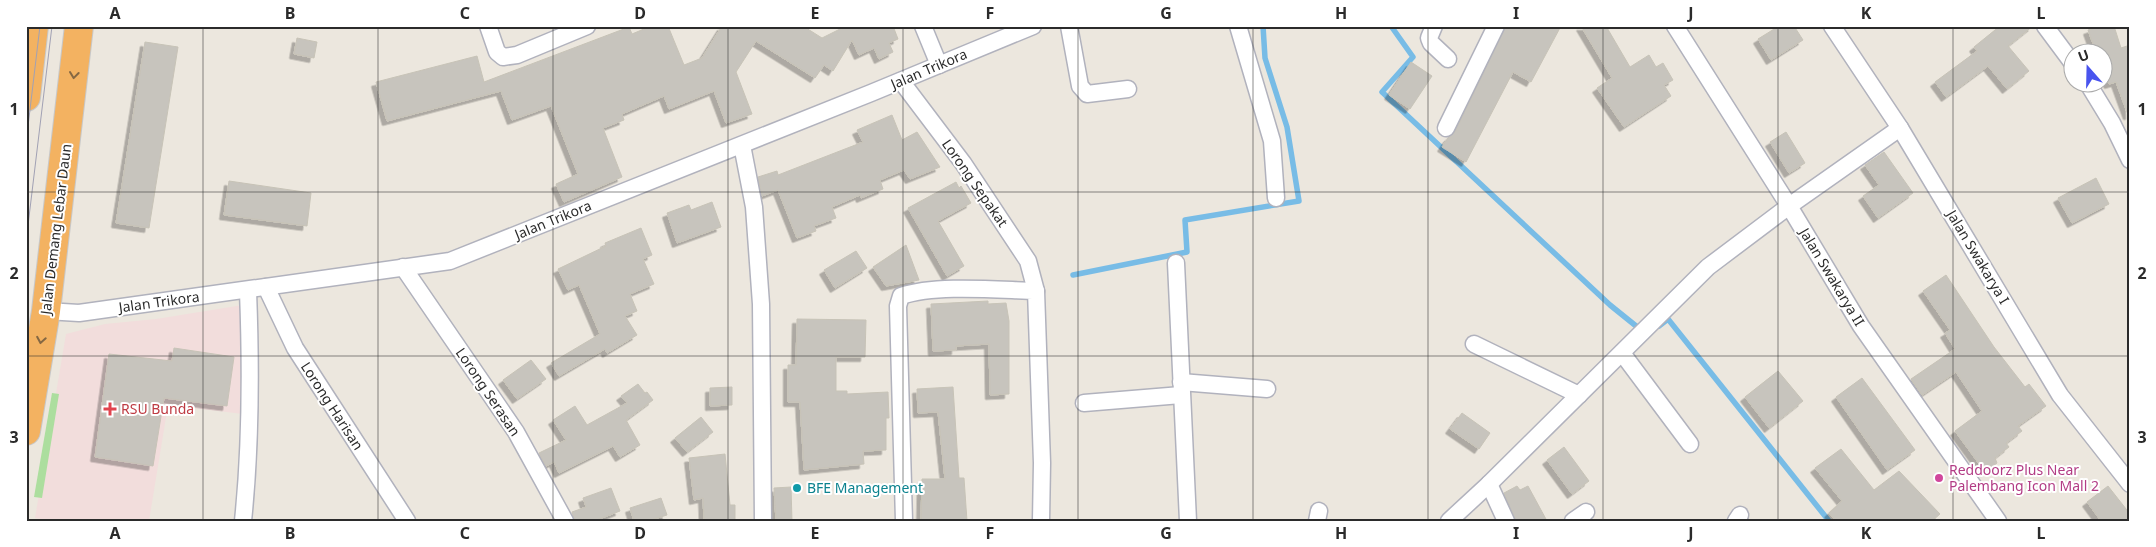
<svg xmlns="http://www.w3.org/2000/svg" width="2156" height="547" font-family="'Noto Sans',sans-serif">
<defs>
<filter id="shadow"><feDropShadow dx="-4.5" dy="4.5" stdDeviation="0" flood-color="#0004"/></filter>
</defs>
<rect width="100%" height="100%" fill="#ece7de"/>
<!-- medical -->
<polygon fill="#f2dddc" points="243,305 243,414 168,405 149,521 54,521 35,518 66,334 105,324 156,319"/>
<!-- green -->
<polygon fill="#acde9e" points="52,393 59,394 42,498 34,497"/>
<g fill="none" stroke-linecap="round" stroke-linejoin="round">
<!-- stream -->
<g stroke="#78bce6" stroke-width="5.5">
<polyline points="1391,26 1413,57 1382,92 1610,305 1641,330"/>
<polyline points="1073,275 1187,252 1185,220 1299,201 1287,127 1265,58 1263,26"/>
<polyline points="1659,326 1668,319 1829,521"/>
</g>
</g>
<!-- building -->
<g fill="#c7c4bd" stroke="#c7c3b7" filter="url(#shadow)">
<polygon points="651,26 668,26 684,65 702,58 722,26 803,26 822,38 846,26 893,26 898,39 889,43 893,52 879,59 874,48 859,55 852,40 833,71 824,65 815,78 756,41 736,72 752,114 726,123 714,91 669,109 664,96 622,114 624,120 603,128 622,177 564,202 556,184 578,174 551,106 512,120 501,91 387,121 376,82 477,56 484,82 629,27 632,34"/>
<polygon points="1506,26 1561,26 1531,82 1513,72 1466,162 1442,147 1448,138 1455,132"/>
<polygon points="1581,26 1606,26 1630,67 1649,55 1656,67 1663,63 1673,80 1664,85 1671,96 1624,127 1597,88 1612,78"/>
<polygon points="1779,26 1794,26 1803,40 1771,60 1758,39"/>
<polygon points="2000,26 2033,26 2008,46 2029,71 2007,89 1988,66 1946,97 1935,82 1977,51 1974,47"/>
<polygon points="2099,26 2114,26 2121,48 2130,45 2130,115 2128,115 2116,82 2109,84 2104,73 2104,52 2096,52 2088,30"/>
<polygon points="297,38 317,42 314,58 294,54"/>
<polygon points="145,42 178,47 149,228 116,223"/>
<polygon points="1411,62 1432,76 1410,109 1389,95"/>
<polygon points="892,115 902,140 917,132 940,167 910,179 904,170 880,180 883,189 861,198 860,195 832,207 836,218 814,226 816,231 797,238 778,190 762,196 758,177 777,171 778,175 863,142 857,130"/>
<polygon points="1786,132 1805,163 1789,173 1770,142"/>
<polygon points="1884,152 1913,193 1878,218 1863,196 1879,185 1865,165"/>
<polygon points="2096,178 2109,204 2072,223 2058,198"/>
<polygon points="229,181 311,193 307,226 224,215"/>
<polygon points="956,182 959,188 961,186 971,203 938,221 964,266 947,276 908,208"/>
<polygon points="712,202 721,227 677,243 667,213 689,205 691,210"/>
<polygon points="641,228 652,255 643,259 654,284 630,294 637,311 625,316 637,335 607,353 605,349 559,376 551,363 600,334 579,285 568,290 558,269 606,246 605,243"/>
<polygon points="906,245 919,280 886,286 873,267"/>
<polygon points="856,251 867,268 835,288 824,270"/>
<polygon points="1946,275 1994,347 2025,387 2029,384 2046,406 2018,426 2022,431 2006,443 2009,447 1995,458 1997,463 1985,472 1955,431 1982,411 1956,372 1922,395 1911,379 1955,349 1945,333 1950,330 1923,291"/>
<polygon points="988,301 988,304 1006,303 1009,321 1009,394 990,395 989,344 956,346 956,350 933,351 931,304"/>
<polygon points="797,319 866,320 865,357 836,357 836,391 847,391 847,394 888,392 889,418 886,418 886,450 863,451 864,464 804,470 800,402 788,402 788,365 796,365"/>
<polygon points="174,348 234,357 227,406 164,398 153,466 95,457 109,354 172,361"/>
<polygon points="531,360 546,379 517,399 503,380"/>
<polygon points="1778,371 1803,401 1769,428 1745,397"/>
<polygon points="1862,378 1915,450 1887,470 1836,397"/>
<polygon points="638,384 645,393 647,392 653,400 626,420 640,445 620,457 613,446 559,473 554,462 546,466 539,453 566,440 553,420 575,406 587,425 627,403 621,396"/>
<polygon points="732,387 732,405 710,406 710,388"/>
<polygon points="953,387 959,478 964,478 967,521 921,521 922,479 945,479 938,412 918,413 917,389"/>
<polygon points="1462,413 1490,433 1479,449 1450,429"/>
<polygon points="701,417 713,432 687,452 675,438"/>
<polygon points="1564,447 1589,481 1572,494 1547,460"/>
<polygon points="1841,449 1874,490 1899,471 1940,514 1932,521 1836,521 1829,513 1842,501 1815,468"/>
<polygon points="725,454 730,505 735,505 735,521 704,521 703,498 694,500 689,458"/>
<polygon points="1517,486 1520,490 1528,486 1547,521 1516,521 1504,493"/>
<polygon points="2108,486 2130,514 2130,521 2101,521 2087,502"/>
<polygon points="791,487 792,521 776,521 774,488"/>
<polygon points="611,488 620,511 594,521 575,521 572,512 586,507 583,498"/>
<polygon points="661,498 667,515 648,521 634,521 630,508"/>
</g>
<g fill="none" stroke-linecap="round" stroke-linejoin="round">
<!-- street casing -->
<g stroke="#b1b2bd" stroke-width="19">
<g id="street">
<polyline points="488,26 497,52 503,57 517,55 587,26"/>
<polyline points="923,26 939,65"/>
<polyline points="1069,26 1080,86 1087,94 1128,89"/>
<polyline points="1238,26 1272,141 1276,198"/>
<polyline points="1434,26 1429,38 1431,43 1448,59"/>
<polyline points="1675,26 1789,206 1861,326 1998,521"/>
<polyline points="1832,26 1900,128 2060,395 2130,484"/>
<polyline points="2045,26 2074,65"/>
<polyline points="901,81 963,163 1028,261 1036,291"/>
<polyline points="2087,82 2112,123 2130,160"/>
<polyline points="1446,128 1496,26"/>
<polyline points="742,145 754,207 761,304 763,521"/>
<polyline points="1176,263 1188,521"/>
<polyline points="403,267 516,432 565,521"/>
<polyline points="266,287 295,348 407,521"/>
<polyline points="46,311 79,313 450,261 871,93 1033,26"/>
<polyline points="1474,344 1579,395"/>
<polyline points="1622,353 1690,444"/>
<polyline points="1181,382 1267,389"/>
<polyline points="1084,403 1181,395"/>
<polyline points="1489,484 1506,521"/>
<path d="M243 521C251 444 251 368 248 291"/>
<path d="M904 521 898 306 901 296C936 284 998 290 1036 291L1042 463 1041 521"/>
<polyline points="1317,521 1319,511"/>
<polyline points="1449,521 1489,484 1708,267 1789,206 1900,128"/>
<polyline points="1573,521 1586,512"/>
<polyline points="1736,521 1740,515"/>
</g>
</g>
<!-- highway casing -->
<g stroke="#c8c8c8" stroke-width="30">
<g id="highway">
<polyline points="26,97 34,26"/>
<polyline points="26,431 46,311 79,26"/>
</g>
</g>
<!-- street -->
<use href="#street" stroke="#fff" stroke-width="16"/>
<!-- highway -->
<use href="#highway" stroke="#f3b261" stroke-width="28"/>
<!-- tram -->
<g stroke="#a1a1b4" stroke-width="1">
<polyline points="26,143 40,26"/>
<polyline points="26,242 52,26"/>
</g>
</g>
<!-- one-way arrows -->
<defs><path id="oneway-chevron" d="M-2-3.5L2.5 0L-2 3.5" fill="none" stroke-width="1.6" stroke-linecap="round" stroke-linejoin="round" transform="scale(1.25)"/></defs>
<g stroke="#856843">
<use href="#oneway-chevron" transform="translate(74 75) rotate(97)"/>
<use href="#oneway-chevron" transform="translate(41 340) rotate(100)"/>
</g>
<!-- grid -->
<path fill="none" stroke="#2b2b2b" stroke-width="1" stroke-opacity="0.55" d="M203 26V521M378 26V521M553 26V521M728 26V521M903 26V521M1078 26V521M1253 26V521M1428 26V521M1603 26V521M1778 26V521M1953 26V521M26 192H2130M26 356H2130"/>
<!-- markers -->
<path fill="#e0444e" stroke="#fff" stroke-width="2" d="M107.5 401.5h5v5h5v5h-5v5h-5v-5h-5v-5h5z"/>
<circle fill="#d1479c" stroke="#fff" stroke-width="2" cx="1939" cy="478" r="5"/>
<circle fill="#0f9aa8" stroke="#fff" stroke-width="2" cx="797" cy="488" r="5"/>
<g text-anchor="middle" stroke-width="4" stroke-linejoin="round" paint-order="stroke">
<!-- street labels -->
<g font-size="14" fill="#2b2b2b" stroke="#fff">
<text transform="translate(929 69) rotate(-23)" y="5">Jalan Trikora</text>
<text transform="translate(975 183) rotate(55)" y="5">Lorong Sepakat</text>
<text transform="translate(553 220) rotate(-22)" y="5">Jalan Trikora</text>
<text transform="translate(56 229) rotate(-83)" y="5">Jalan Demang Lebar Daun</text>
<text transform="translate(1978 257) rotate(59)" y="5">Jalan Swakarya I</text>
<text transform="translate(1832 277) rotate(59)" y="5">Jalan Swakarya II</text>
<text transform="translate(159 302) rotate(-8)" y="5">Jalan Trikora</text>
<text transform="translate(488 392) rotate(56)" y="5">Lorong Serasan</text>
<text transform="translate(332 406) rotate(57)" y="5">Lorong Harisan</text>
</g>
<!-- health labels -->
<g font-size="14" fill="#be3a42" stroke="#fff" text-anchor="start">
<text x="121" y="414">RSU Bunda</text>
</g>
<!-- hotel labels -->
<g font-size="14" fill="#b23c85" stroke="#fff" text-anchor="start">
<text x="1949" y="475">Reddoorz Plus Near<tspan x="1949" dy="16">Palembang Icon Mall 2</tspan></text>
</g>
<!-- culture labels -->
<g font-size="14" fill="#0d838f" stroke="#fff" text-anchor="start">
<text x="807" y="493">BFE Management</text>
</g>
</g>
<!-- border -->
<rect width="2156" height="547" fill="none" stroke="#ffffff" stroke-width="55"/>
<!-- north arrow -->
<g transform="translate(2088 68) rotate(340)"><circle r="24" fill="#ffffff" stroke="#aaaaaa"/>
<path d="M0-4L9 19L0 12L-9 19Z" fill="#4954ee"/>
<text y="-8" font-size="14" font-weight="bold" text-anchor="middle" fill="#2b2b2b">U</text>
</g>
<rect x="28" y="28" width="2100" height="492" fill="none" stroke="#2b2b2b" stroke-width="2"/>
<g font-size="16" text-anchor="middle" font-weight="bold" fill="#2b2b2b">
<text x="115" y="19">A</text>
<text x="290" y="19">B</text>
<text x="465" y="19">C</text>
<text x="640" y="19">D</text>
<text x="815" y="19">E</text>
<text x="990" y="19">F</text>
<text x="1166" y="19">G</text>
<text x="1341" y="19">H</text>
<text x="1516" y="19">I</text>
<text x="1691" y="19">J</text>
<text x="1866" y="19">K</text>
<text x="2041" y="19">L</text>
<text x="14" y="115">1</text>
<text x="2142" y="115">1</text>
<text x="14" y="279">2</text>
<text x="2142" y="279">2</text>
<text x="14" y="443">3</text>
<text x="2142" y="443">3</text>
<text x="115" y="539">A</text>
<text x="290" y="539">B</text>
<text x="465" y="539">C</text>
<text x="640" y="539">D</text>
<text x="815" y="539">E</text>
<text x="990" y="539">F</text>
<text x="1166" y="539">G</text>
<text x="1341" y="539">H</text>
<text x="1516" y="539">I</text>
<text x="1691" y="539">J</text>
<text x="1866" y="539">K</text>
<text x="2041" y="539">L</text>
</g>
</svg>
